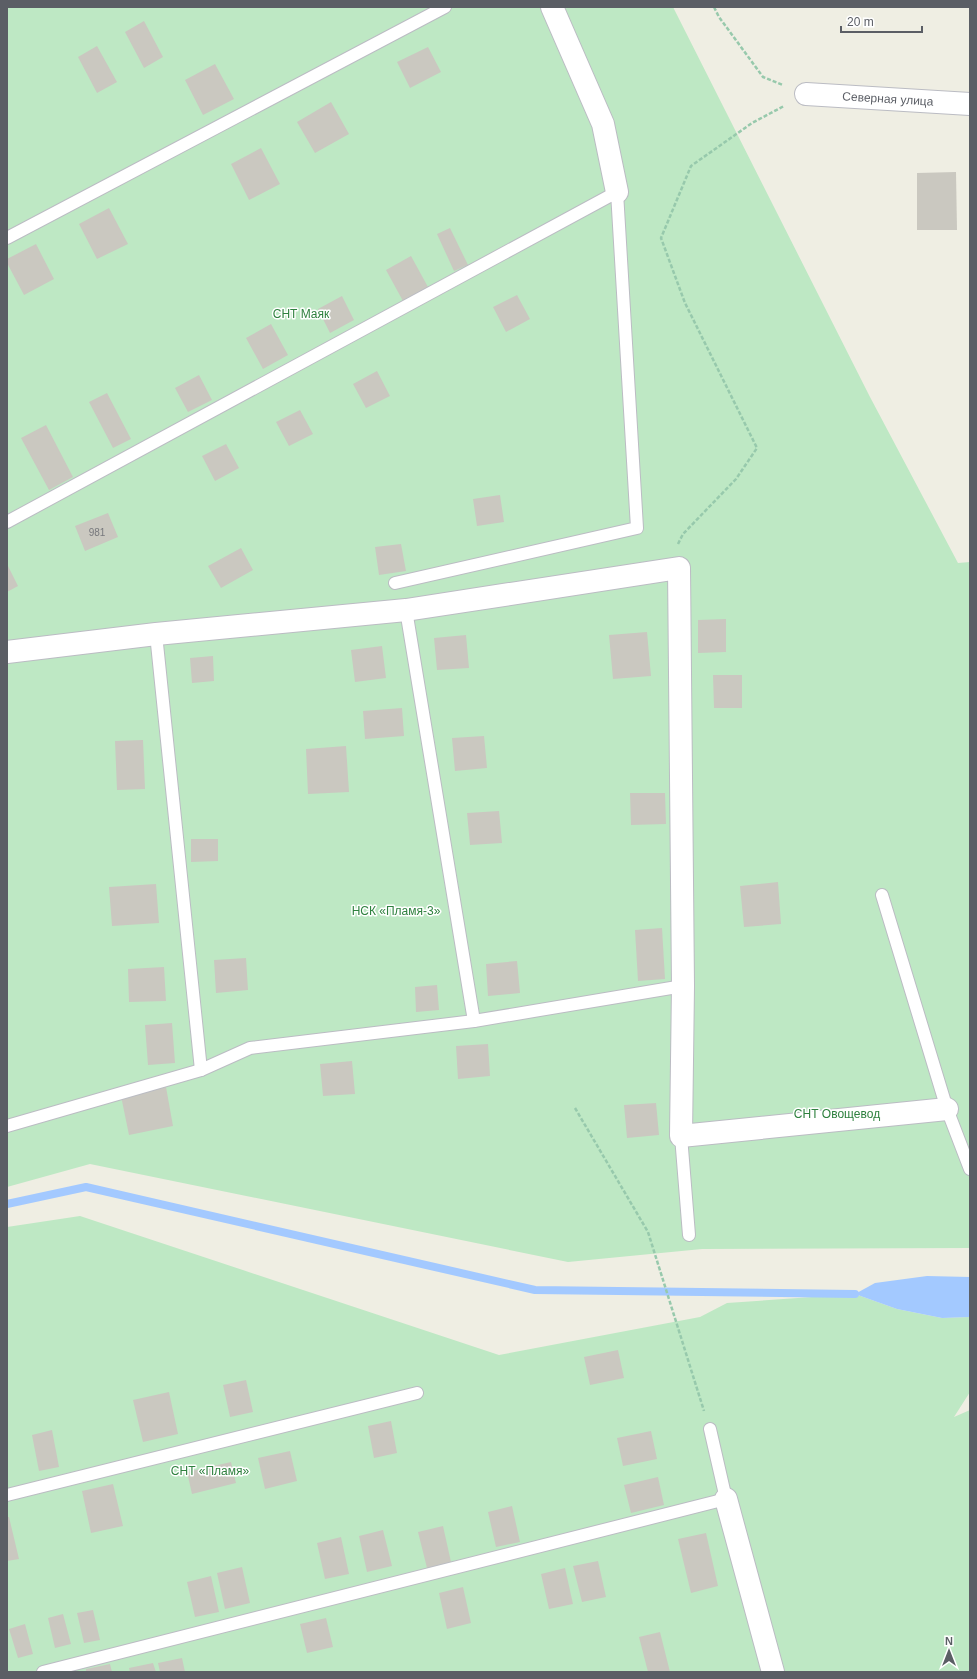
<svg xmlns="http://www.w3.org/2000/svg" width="977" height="1679" font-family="Arial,sans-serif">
<rect width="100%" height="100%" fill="#efeee3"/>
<!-- green -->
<g fill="#bee8c4">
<polygon points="7,7 673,7 870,397 958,563 970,562 970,1248 702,1249 568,1262 90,1164 7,1187"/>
<polygon points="80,1216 499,1355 700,1317 727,1303 855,1294 897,1309 942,1318 970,1317 970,1392 954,1417 970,1410 970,1672 7,1672 7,1227"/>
</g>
<!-- water -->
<polygon fill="#a3c9ff" points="927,1276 970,1277 970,1317 942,1318 897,1309 855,1294 875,1283"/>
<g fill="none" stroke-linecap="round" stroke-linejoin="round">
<!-- stream -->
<polyline stroke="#a3c9ff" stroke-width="8" points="7,1204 86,1187 535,1290 855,1294"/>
</g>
<!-- building -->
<g fill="#cac8c0">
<polygon points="144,21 163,57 144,68 125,32"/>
<polygon points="97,46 117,82 97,93 78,57"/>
<polygon points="428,47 441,72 410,88 397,62"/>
<polygon points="215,64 234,99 203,115 185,80"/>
<polygon points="331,102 349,134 315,153 297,122"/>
<polygon points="261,148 280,184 249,200 231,164"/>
<polygon points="956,172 957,230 917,230 917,173"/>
<polygon points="109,208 128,244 97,259 79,224"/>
<polygon points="450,228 468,265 454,271 437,234"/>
<polygon points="36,244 54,279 24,295 7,263 7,259"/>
<polygon points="411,256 428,287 403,301 386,270"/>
<polygon points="517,295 530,319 506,332 493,307"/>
<polygon points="342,296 354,320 330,333 318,309"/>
<polygon points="271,324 288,355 263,369 246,338"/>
<polygon points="377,371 390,396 366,408 353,384"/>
<polygon points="199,375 212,400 188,412 175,388"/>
<polygon points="107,393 131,439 113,448 89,402"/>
<polygon points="300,410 313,434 289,446 276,422"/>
<polygon points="46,425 73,477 49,490 21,438"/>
<polygon points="226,444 239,468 215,481 202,456"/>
<polygon points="500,495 504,522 477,526 473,499"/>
<polygon points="108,513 118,537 85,551 75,526"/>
<polygon points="401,544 406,571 379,575 375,547"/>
<polygon points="241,548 253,570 221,588 208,566"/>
<polygon points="7,564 18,586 7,592"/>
<polygon points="726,619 726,652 698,653 698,620"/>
<polygon points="647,632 651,676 613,679 609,635"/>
<polygon points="466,635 469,668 437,670 434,638"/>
<polygon points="382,646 386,678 355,682 351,650"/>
<polygon points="213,656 214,681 192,683 190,658"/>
<polygon points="713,675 742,675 742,708 714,708"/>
<polygon points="402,708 404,736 365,739 363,711"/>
<polygon points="484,736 487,768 455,771 452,738"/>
<polygon points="143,740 145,789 117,790 115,741"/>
<polygon points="346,746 349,792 308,794 306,749"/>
<polygon points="630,793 665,793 666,824 631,825"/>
<polygon points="499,811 502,843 470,845 467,813"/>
<polygon points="191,839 218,839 218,861 191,862"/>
<polygon points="778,882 781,924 744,927 740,886"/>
<polygon points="156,884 159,923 112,926 109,887"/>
<polygon points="662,928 665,979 638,981 635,930"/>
<polygon points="246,958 248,990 216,993 214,960"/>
<polygon points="517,961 520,993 488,996 486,964"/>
<polygon points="164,967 166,1001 129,1002 128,969"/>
<polygon points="437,985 439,1010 416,1012 415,987"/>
<polygon points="172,1023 175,1063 148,1065 145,1025"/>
<polygon points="488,1044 490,1076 458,1079 456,1046"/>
<polygon points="352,1061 355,1094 323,1096 320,1064"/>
<polygon points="166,1087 173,1126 129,1135 121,1096"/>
<polygon points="656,1103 659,1135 627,1138 624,1105"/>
<polygon points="618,1350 624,1378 590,1385 584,1357"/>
<polygon points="246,1380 253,1412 230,1417 223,1385"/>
<polygon points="169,1392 178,1434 143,1442 133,1400"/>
<polygon points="391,1421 397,1453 374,1458 368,1426"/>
<polygon points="52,1430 59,1467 39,1471 32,1435"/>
<polygon points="651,1431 657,1459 623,1466 617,1438"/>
<polygon points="290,1451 297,1481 265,1489 258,1458"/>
<polygon points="231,1462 236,1483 192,1494 187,1472"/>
<polygon points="658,1477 664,1505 631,1513 624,1485"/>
<polygon points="113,1484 123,1526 91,1533 82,1491"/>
<polygon points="512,1506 520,1542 496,1547 488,1512"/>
<polygon points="7,1517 9,1517 19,1559 7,1561"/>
<polygon points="443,1526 451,1562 427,1568 418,1532"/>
<polygon points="383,1530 392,1566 367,1572 359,1536"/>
<polygon points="706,1533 718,1586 691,1593 678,1539"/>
<polygon points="341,1537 349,1574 325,1579 317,1543"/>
<polygon points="598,1561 606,1597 582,1602 573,1566"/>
<polygon points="242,1567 250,1603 225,1609 217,1573"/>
<polygon points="565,1568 573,1604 549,1609 541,1574"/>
<polygon points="211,1576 219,1612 195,1617 187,1582"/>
<polygon points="463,1587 471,1623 447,1629 439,1593"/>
<polygon points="93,1610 100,1640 84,1643 77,1613"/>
<polygon points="63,1614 71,1644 55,1648 48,1618"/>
<polygon points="326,1618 333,1647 307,1653 300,1624"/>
<polygon points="25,1624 33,1654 18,1658 9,1629"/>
<polygon points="660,1632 670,1672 648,1672 639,1637"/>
<polygon points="182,1658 185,1672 160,1672 158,1663"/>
<polygon points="153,1663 156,1672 130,1672 129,1668"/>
<polygon points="110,1664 112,1672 86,1672 86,1669"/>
</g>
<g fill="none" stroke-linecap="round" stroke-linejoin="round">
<!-- service casing -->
<g stroke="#bbbcc3" stroke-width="14">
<g id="service">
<polyline points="7,238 445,7"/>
<polyline points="7,522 617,192 637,528 395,583"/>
<polyline points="406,610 474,1021"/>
<polyline points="156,634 201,1070"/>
<polyline points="882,895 947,1109 970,1169"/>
<polyline points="7,1126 201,1070 250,1048 474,1021 683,986"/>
<polyline points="681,1136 689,1235"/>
<polyline points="7,1495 417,1393"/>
<polyline points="43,1672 726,1499 710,1429"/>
</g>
</g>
<!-- minor casing -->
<g stroke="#bbbcc3" stroke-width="24">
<g id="minor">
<polyline points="552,7 603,124 617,192"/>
<path id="s1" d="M806 94 970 104"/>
<polyline points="7,652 156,634 406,610 679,568 683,986 681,1136 947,1109"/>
<polyline points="726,1499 773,1672"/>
</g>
</g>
<!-- path -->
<g stroke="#97c9ac" stroke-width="2.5" stroke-dasharray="4 2" stroke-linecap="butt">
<polyline points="714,7 719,17 763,77 783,85"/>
<polyline points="678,544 683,534 736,479 757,448 685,303 661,238 691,166 752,123 784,106"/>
<polyline points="575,1108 648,1232 704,1411"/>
</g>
<!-- service -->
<use href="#service" stroke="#fff" stroke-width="12"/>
<!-- minor -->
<use href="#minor" stroke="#fff" stroke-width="22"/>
</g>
<g text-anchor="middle" stroke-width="3" stroke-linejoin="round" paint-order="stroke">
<!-- number labels -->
<g font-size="10" fill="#77787c">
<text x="97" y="536">981</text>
</g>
<!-- street labels -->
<g font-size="12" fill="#5b5e65" stroke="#fff">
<text dy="4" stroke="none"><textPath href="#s1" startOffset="82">Северная улица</textPath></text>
</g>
<!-- park labels -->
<g font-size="12" fill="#2f813f" stroke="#fff">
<text x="301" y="318">СНТ Маяк</text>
<text x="396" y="915">НСК «Пламя-3»</text>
<text x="837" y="1118">СНТ Овощевод</text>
<text x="210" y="1475">СНТ «Пламя»</text>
</g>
</g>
<!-- border -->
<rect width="977" height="1679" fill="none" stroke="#5b5e65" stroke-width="16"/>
<!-- north arrow -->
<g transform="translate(949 1651)" stroke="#ffffff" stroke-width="3" paint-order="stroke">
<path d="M0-3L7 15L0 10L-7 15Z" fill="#5b5e65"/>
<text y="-6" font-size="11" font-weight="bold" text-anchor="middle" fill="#5b5e65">N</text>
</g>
<!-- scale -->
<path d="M841 26v6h81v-6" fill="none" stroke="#5b5e65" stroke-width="2"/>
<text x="847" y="26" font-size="12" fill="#5b5e65" stroke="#ffffff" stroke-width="3" paint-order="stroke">20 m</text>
</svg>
